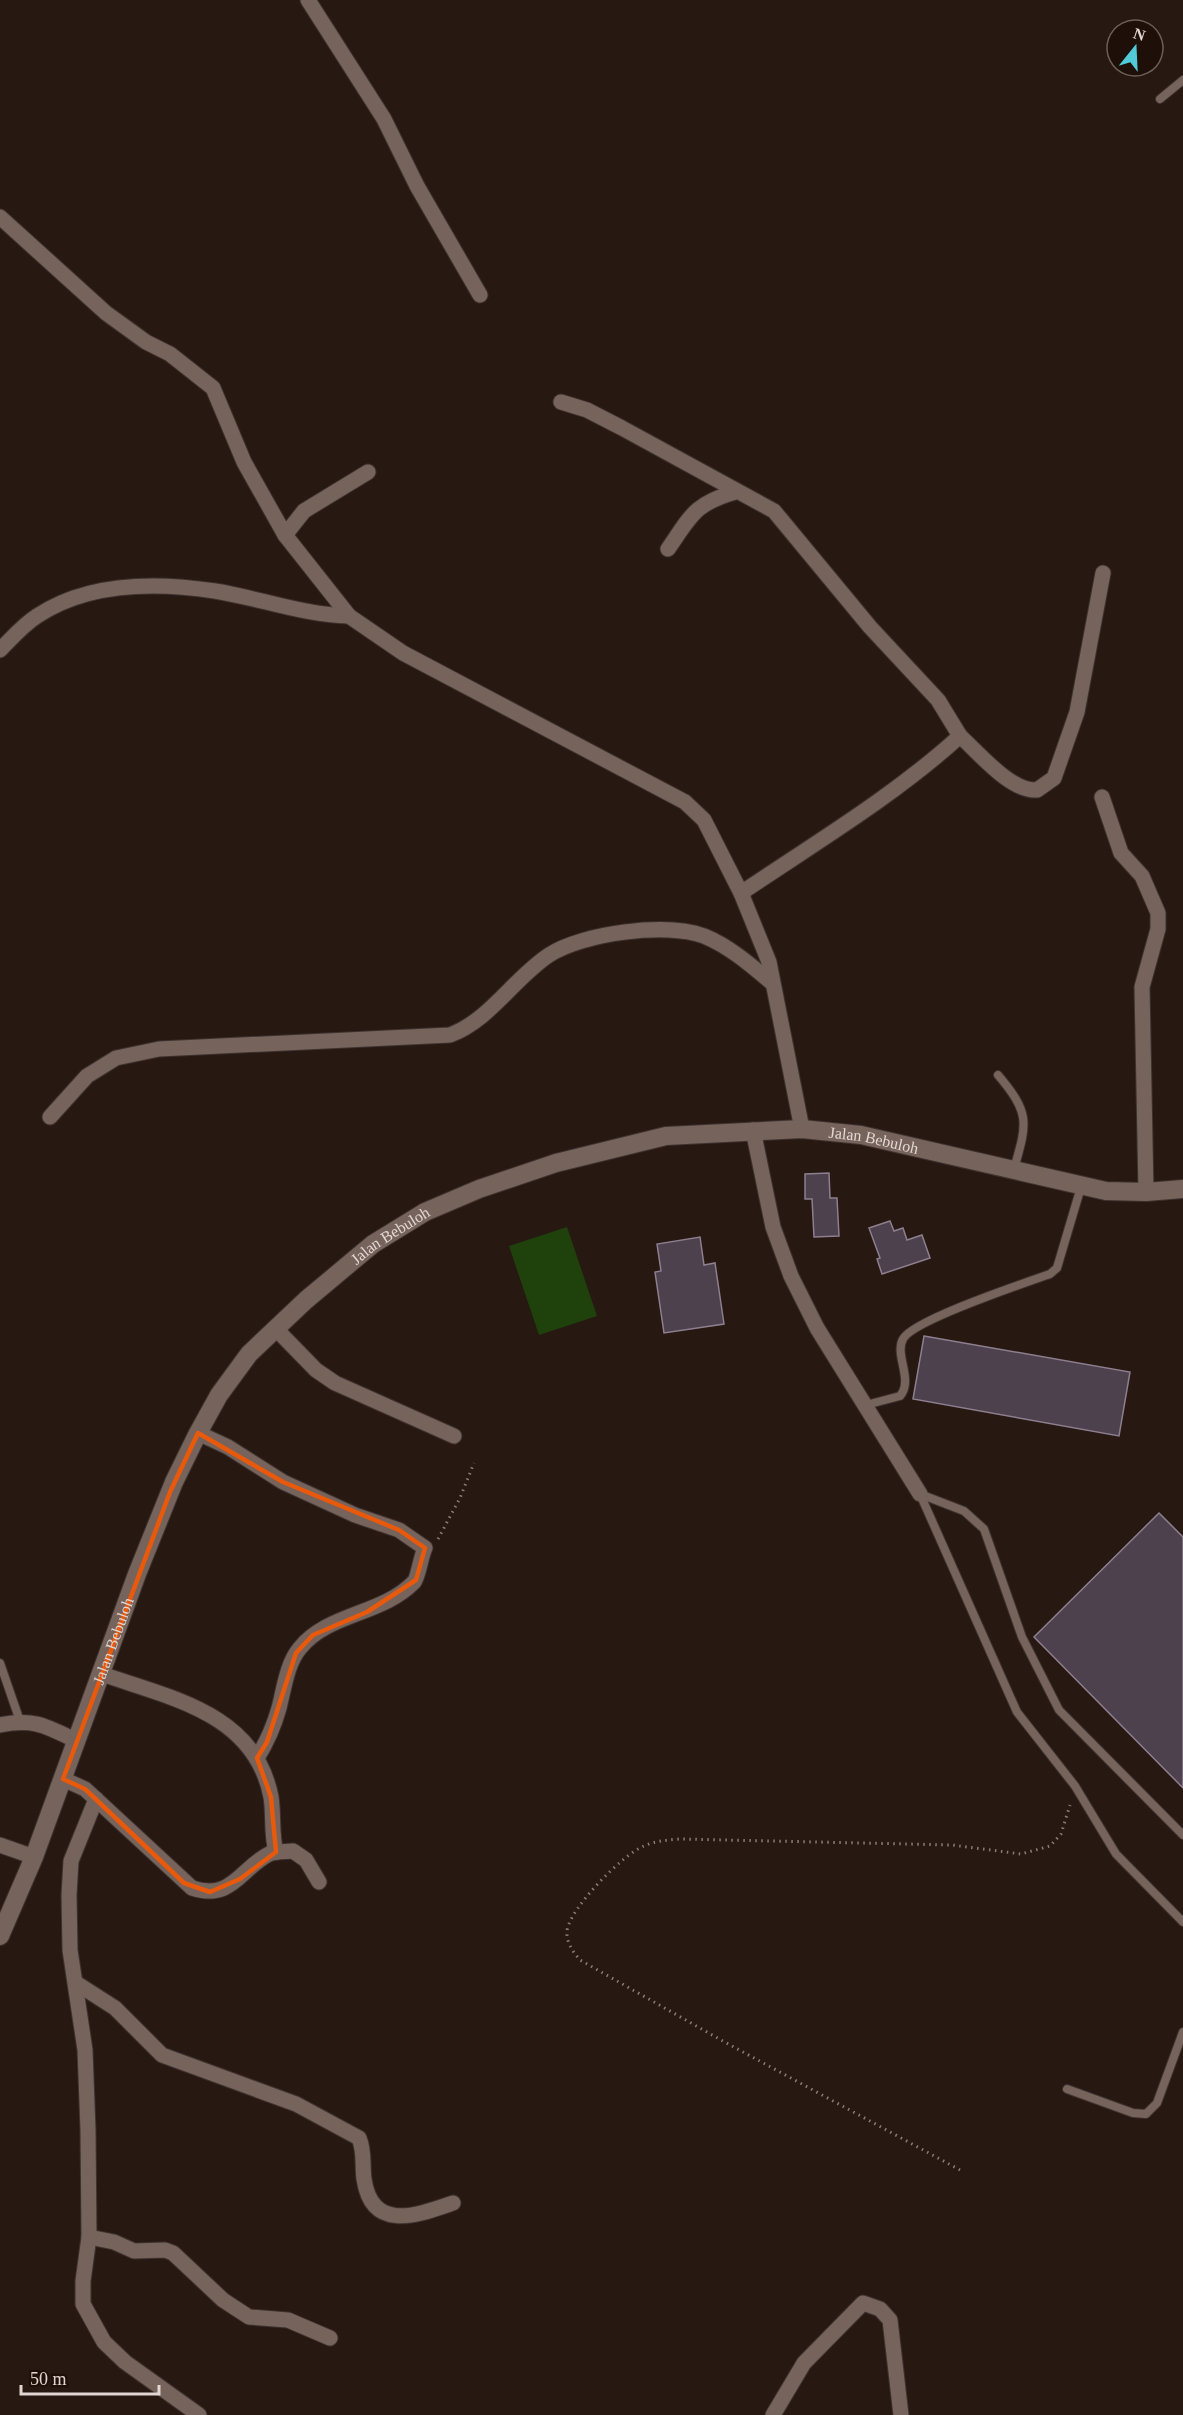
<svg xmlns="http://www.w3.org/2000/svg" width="1183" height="2415" font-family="'Times New Roman',serif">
<rect width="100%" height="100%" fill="#271812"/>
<!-- green -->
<polygon fill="#1f420c" points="567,1227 597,1316 539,1335 509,1246"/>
<!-- building -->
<g fill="#4d414e" stroke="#8d7f8e" stroke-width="1.5">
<polygon points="829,1173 830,1198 837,1198 839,1236 814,1237 812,1199 805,1199 805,1174"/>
<polygon points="890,1221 894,1231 903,1228 907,1240 922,1235 930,1258 882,1274 877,1259 880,1258 869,1228"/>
<polygon points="700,1237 704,1265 715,1263 724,1324 664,1333 655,1272 661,1271 657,1244"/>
<polygon points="924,1336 1130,1372 1119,1436 913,1399"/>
<polygon points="1159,1513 1183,1537 1183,1788 1034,1637"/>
</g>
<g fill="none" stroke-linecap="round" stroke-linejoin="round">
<!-- service casing -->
<g stroke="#3e322f" stroke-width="10">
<g id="service">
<polyline points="1160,99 1183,80"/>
<path d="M998 1075C1031 1114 1027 1123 1014 1169"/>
<path d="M866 1405 900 1396C914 1380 894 1355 903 1339 913 1320 1025 1283 1050 1274L1057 1268 1081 1187"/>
<polyline points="920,1494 1017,1712 1075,1786 1116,1854 1183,1922"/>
<polyline points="920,1494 964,1511 984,1529 1022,1637 1059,1710 1183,1835"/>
<polyline points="0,1663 20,1721"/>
<polyline points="1067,2089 1133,2113 1146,2114 1157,2103 1183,2032"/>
</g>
</g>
<!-- minor casing -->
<g stroke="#3e322f" stroke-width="17">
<g id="minor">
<polyline points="308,0 384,119 417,186 480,295"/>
<polyline points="0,217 106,313 146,342 170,354 213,388 244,462 285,535 349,616 403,653 685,802 704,820 741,893 769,962 802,1129"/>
<path d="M561 402 587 410 622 428 774 511 870 627 938 700 960 736C894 796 815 843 741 893"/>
<polyline points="285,535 304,511 368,472"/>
<path d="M668 549C691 516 694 504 735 492"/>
<path d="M0 650C12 638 23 625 37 616 88 582 156 582 215 591 259 598 303 615 349 616"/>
<path d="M960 736C979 753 1011 792 1037 790L1054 778 1077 712 1103 573"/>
<polyline points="1102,797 1121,853 1142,876 1158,913 1158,929 1142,987 1146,1192"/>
<path d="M50 1117 87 1076 116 1058 159 1049 450 1035C490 1020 513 979 549 955 583 933 666 922 704 936 729 946 752 966 772 983"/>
<polyline points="753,1130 773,1227 791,1276 817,1328 920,1494"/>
<polyline points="275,1328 316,1370 335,1383 454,1436"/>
<path d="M198 1433 228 1447 283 1482 355 1515 399 1530 425 1548C421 1556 418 1578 414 1582 382 1615 328 1613 300 1648 287 1663 284 1689 279 1708 274 1726 267 1742 257 1758"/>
<path d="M102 1674C170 1698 255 1713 271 1797 274 1816 271 1834 276 1852"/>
<path d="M0 1725C34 1718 46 1726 77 1741"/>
<path d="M63 1779 85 1789 192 1888C232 1901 240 1869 269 1854 276 1851 286 1852 293 1851L306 1860 319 1882"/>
<polyline points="96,1799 71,1861 69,1895 70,1950 85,2050 88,2130 89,2237 83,2281 83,2304 104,2342 125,2362 199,2415"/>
<polyline points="0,1845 34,1857"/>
<path d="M76 1983 115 2008 162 2055 296 2104 359 2138C365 2152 362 2165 364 2179 372 2233 418 2215 453 2203"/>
<polyline points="89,2237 114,2242 134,2251 165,2250 173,2253 223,2300 249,2317 288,2320 330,2338"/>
<polyline points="773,2415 804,2363 863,2303 880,2309 890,2320 901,2415"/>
</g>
</g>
<!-- secondary casing -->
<g stroke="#3e322f" stroke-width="20">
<g id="secondary">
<path id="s1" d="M0 1936 34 1857 137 1574 174 1482 198 1433 219 1395 249 1354 306 1300 373 1244 425 1212 479 1189 556 1163 666 1136 802 1129 861 1135 1106 1191 1146 1192 1183 1189"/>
</g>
</g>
<!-- path -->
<g stroke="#897c76" stroke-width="3" stroke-dasharray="1.5 4.5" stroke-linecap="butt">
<polyline points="438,1539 460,1498 474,1463"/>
<path d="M960 2170 721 2040 580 1960C573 1952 566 1942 567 1931 569 1909 623 1854 644 1846 655 1841 667 1840 680 1839L952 1845 1021 1854 1050 1846 1061 1834 1070 1805"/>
</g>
<!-- service -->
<use href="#service" stroke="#76635c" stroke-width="8"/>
<!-- minor -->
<use href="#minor" stroke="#76635c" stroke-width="15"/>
<!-- secondary -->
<use href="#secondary" stroke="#76635c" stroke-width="18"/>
</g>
<!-- marked area -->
<path fill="none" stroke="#e8590c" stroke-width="4.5" stroke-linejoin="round" d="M198 1433 283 1482 399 1530 425 1548 416 1580 367 1612 313 1635 296 1653 267 1742 257 1758 271 1797 276 1852 240 1879 210 1892 184 1883 85 1789 63 1779 170 1492Z"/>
<g text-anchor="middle" stroke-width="6" stroke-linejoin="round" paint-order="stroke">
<!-- street labels -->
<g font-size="16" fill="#e1d6d1" stroke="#1e0f09">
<text dy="6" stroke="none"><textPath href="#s1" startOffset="1324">Jalan Bebuloh</textPath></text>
<text dy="6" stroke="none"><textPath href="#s1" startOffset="820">Jalan Bebuloh</textPath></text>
<text dy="6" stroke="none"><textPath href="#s1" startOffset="316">Jalan Bebuloh</textPath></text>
</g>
</g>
<!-- north arrow -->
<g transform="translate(1135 48) rotate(18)"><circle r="28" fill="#1e0f09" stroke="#6c5f59" stroke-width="1.5"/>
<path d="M0-4.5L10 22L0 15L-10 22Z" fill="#52cbd9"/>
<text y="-9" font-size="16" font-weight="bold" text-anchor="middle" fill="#e1d6d1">N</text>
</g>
<!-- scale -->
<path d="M21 2385v9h138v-9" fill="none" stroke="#e1d6d1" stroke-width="3"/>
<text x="30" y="2385" font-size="18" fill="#e1d6d1" stroke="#1e0f09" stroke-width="4.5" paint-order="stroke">50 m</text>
</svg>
